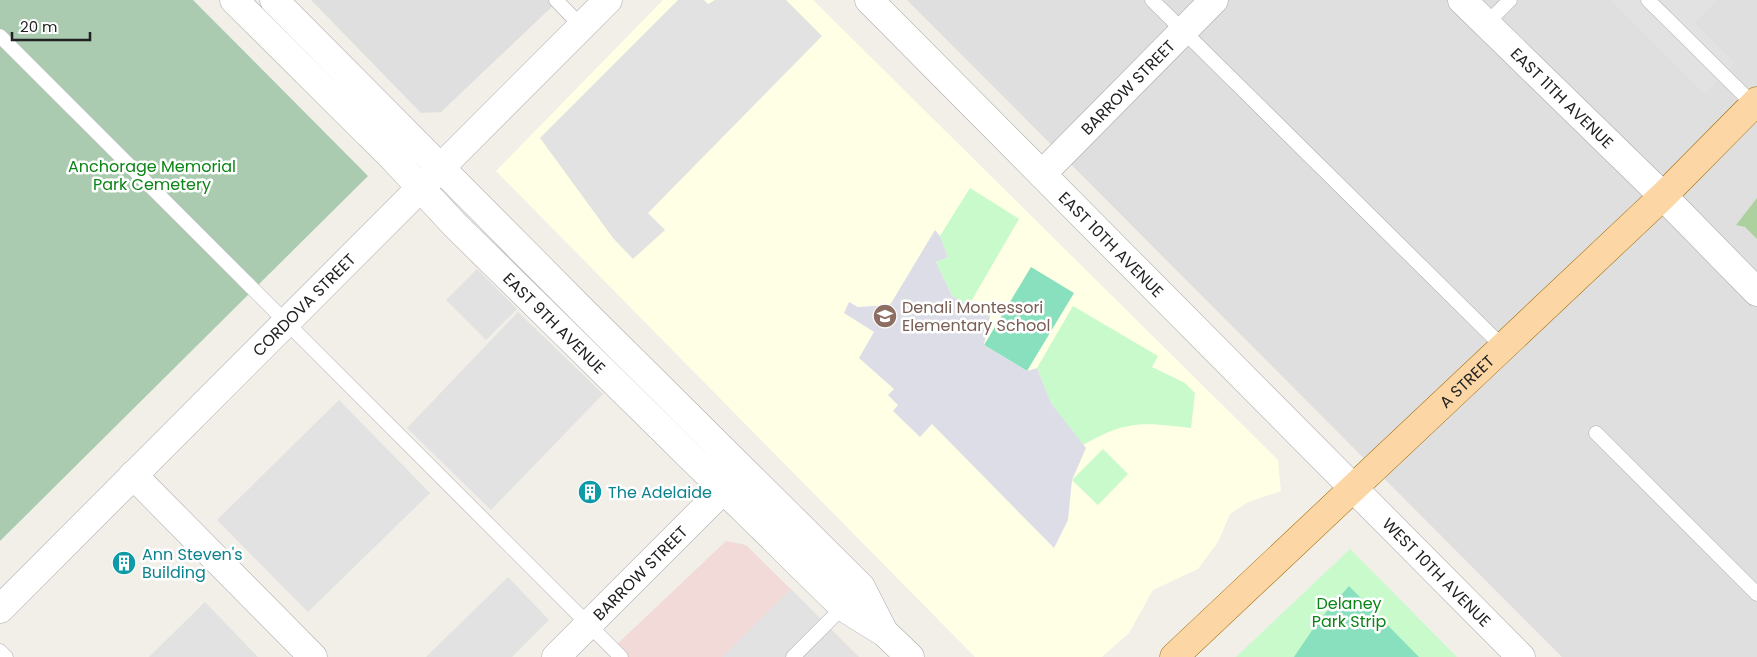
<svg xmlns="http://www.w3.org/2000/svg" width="1757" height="657" font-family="Poppins,sans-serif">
<rect width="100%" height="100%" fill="#f2efe9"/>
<!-- residential -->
<g fill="#e0dfdf">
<polygon points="311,0 559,0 441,112 421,113"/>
<polygon points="907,0 1757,0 1757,657 1562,657"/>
</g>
<!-- commercial -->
<polygon fill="#f2dad9" points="726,541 746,545 859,657 622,657 613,648"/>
<!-- education -->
<polygon fill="#ffffe5" points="663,0 813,0 1278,460 1281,491 1248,502 1230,514 1218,542 1198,569 1153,590 1129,633 1102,657 975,657 496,171"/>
<!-- forest -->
<polygon fill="#add19e" points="1757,198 1757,239 1745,227 1736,225"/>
<!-- cemetery -->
<polygon fill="#aacbaf" points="0,0 193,0 368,176 0,541"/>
<!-- park -->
<g fill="#c8facc">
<polygon points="970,188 1019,219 969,305 952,296 936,262 948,257 940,236"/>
<path d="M1073 306 1158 356 1152 367 1185 383 1195 393 1191 428C1142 422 1126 420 1083 445L1051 403 1037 368Z"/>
<polygon points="1103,449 1128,474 1098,505 1072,480"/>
<polygon points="1350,549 1457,657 1236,657"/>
</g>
<!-- pitch -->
<g fill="#88e0be">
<polygon points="1031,267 1074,293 1027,371 984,345"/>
<polygon points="1349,586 1419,657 1294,657 1317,623"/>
</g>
<!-- parking -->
<g fill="#e2e2e2">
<polygon points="678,0 704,0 708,4 715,0 786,0 822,36 648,213 665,230 633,259 613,238 540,138"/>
<polygon points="1611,0 1718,0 1695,23 1735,63 1705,94"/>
<polygon points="477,269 517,309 486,340 446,300"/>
<polygon points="518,312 603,394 491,510 407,428"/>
<polygon points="339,400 430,493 308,612 217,520"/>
<polygon points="508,577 549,620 512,657 426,657"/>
<polygon points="791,589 858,657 722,657"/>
<polygon points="205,602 258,657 149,657"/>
</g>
<!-- plaza -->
<polygon fill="#dddde8" points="935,230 940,236 948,257 936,262 952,296 990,316 984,345 1027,371 1037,368 1051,403 1086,448 1072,480 1068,520 1054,548 932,424 920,437 893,411 898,405 888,395 894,389 859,358 874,332 844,313 849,302 858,307 890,305"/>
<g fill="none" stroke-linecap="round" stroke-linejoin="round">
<!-- service casing -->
<g stroke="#a9a9a9" stroke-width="15">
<g id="service">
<polyline points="556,0 582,27"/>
<polyline points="1152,0 1503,347"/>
<polyline points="1648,0 1754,105"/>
<polyline points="1486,24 1510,0"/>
<polyline points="0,36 621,657"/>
<polyline points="1596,433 1757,594"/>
<polyline points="0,651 6,657"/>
<polyline points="793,657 843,607"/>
</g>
</g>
<!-- minor casing -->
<g stroke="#a9a9a9" stroke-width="29">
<g id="minor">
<path id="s1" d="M869 0 1521 657"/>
<path id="s2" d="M1462 0 1663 196 1757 292"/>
<path id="s3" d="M1042 174 1214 0"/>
<polyline points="133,475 313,657"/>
<path id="s4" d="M0 609 608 0"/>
<path id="s5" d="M556 657 724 489"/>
</g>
</g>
<!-- tertiary casing -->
<g stroke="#a9a9a9" stroke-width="29">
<g id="tertiary">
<path id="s6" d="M234 0 393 158 454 224 843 607 885 633 910 657"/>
<polyline points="274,0 583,311 861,587 884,632"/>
</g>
</g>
<!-- primary casing -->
<g stroke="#a06b00" stroke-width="29">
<g id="primary">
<path id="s7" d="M1174 657 1663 196 1757 101"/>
</g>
</g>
<!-- service -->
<use href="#service" stroke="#fff" stroke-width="14"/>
<!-- minor -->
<use href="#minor" stroke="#fff" stroke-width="28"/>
<!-- tertiary -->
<use href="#tertiary" stroke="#fff" stroke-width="28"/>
<!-- primary -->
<use href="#primary" stroke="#fcd6a4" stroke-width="28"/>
</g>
<!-- icons -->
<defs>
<g id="school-disc" transform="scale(1.25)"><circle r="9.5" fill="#8d6e63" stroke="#fff"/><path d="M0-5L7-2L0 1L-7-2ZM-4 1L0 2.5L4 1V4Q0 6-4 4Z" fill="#fff"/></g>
<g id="building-disc" transform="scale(1.25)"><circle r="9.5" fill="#0f9aa8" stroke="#fff"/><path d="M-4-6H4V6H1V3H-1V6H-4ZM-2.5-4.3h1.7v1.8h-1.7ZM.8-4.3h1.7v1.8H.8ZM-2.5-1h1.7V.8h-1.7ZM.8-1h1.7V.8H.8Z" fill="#fff"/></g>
</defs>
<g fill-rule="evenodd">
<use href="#school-disc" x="885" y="316"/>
<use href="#building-disc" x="590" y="492"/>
<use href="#building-disc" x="124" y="563"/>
</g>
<g text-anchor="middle" stroke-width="5" stroke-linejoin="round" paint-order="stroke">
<!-- street labels -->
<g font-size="16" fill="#222" stroke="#fff">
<text dy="6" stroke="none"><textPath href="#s3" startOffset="122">BARROW STREET</textPath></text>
<text dy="6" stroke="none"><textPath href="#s2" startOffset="140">EAST 11TH AVENUE</textPath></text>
<text dy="6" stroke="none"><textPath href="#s1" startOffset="344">EAST 10TH AVENUE</textPath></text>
<text dy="6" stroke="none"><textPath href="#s4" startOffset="430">CORDOVA STREET</textPath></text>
<text dy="6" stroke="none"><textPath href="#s6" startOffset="455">EAST 9TH AVENUE</textPath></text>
<text dy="6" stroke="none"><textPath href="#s7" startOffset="402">A STREET</textPath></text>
<text dy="6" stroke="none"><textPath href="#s1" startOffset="806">WEST 10TH AVENUE</textPath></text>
<text dy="6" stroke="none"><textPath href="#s5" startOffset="119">BARROW STREET</textPath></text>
</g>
<!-- park labels -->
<g font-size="16" fill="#0c8416" stroke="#fff">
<text x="152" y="172">Anchorage Memorial<tspan x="152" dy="18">Park Cemetery</tspan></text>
<text x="1349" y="609">Delaney<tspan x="1349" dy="18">Park Strip</tspan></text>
</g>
<!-- education labels -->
<g font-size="16" fill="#785e54" stroke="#fff" text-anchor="start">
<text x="902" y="313">Denali Montessori<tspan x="902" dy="18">Elementary School</tspan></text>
</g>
<!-- culture labels -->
<g font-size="16" fill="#0d838f" stroke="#fff" text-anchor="start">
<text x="608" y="498">The Adelaide</text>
<text x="142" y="560">Ann Steven's<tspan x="142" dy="18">Building</tspan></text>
</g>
</g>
<!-- scale -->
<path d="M12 32v8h78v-8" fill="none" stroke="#222222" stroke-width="2.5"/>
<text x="20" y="32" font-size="15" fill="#222222" stroke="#ffffff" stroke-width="4" paint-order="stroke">20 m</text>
</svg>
